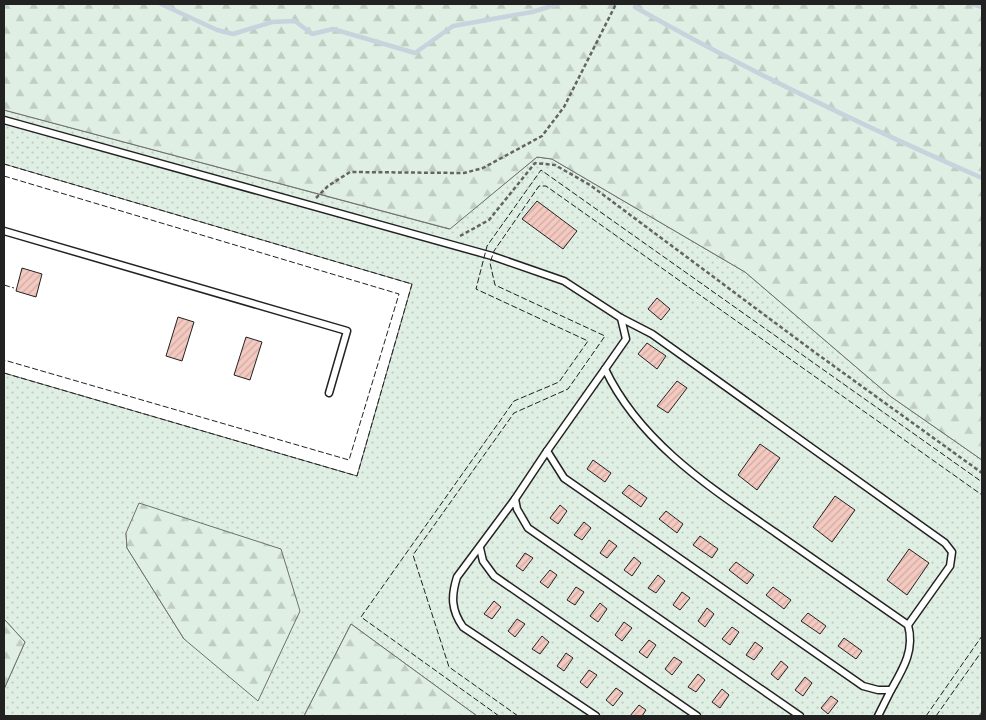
<svg xmlns="http://www.w3.org/2000/svg" width="986" height="720" font-family="'Asap Condensed',sans-serif">
<defs>
<pattern id="grass-dots" width="8" height="8" patternUnits="userSpaceOnUse" patternTransform="scale(1.25)"><rect width="8" height="8" fill="#e0efe3"/><path d="M2 2h.1M6 6h.1" fill="none" stroke="#c0cdc2" stroke-width="1.8" stroke-linecap="round"/></pattern>
<pattern id="forest-firs" width="22" height="20" patternUnits="userSpaceOnUse" patternTransform="scale(1.25)"><rect width="22" height="20" fill="#e0efe3"/><path d="M5 1l3.5 6h-7zM16 11l3.5 6h-7z" fill="#c0cdc2"/></pattern>
<pattern id="building-hatch" width="6" height="6" patternUnits="userSpaceOnUse" patternTransform="scale(1.25)"><rect width="6" height="6" fill="#f3c9c0"/><path d="M-1 1l2-2M0 6l6-6M5 7l2-2" fill="none" stroke="#d0aca5"/></pattern>
</defs>
<rect width="100%" height="100%" fill="#fff"/>
<!-- grass -->
<path fill="url(#grass-dots)" stroke="#6f6f6f" fill-rule="evenodd" d="M4 110 449 229 537 157 552 159 745 272 890 396 982 460V716H477L351 624 304 716H4V689L25 642 4 619V373L357 476 412 284 4 164ZM126 533 184 639 127 548Z"/>
<!-- forest -->
<g fill="url(#forest-firs)" stroke="#6f6f6f">
<polygon points="4,4 982,4 982,460 890,396 745,272 552,159 537,157 450,229 4,110"/>
<polygon points="139,503 281,549 300,611 258,701 184,639 127,548 126,533"/>
<polygon points="4,619 25,642 4,689"/>
<polygon points="351,624 477,716 304,716"/>
</g>
<g fill="none" stroke-linecap="round" stroke-linejoin="round">
<!-- stream -->
<g stroke="#c7d3dd" stroke-width="4.5">
<polyline points="161,4 217,30 233,34 272,22 295,21 312,34 333,29 415,53 453,26 532,12 558,4"/>
<polyline points="972,4 982,7"/>
<path d="M635 7C747 71 864 126 982 178"/>
</g>
</g>
<!-- building -->
<g fill="url(#building-hatch)" stroke="#222">
<polygon points="537,201 577,231 563,249 522,219"/>
<polygon points="22,268 42,274 36,297 16,291"/>
<polygon points="657,298 670,309 661,320 648,309"/>
<polygon points="178,317 194,322 182,361 166,356"/>
<polygon points="246,337 262,342 250,380 234,375"/>
<polygon points="647,343 666,356 657,369 638,354"/>
<polygon points="677,381 687,388 668,413 657,406"/>
<polygon points="760,444 780,458 757,490 738,475"/>
<polygon points="593,460 611,473 605,482 587,469"/>
<polygon points="629,485 647,498 641,507 622,493"/>
<polygon points="835,496 855,510 832,542 813,527"/>
<polygon points="560,505 567,511 558,524 550,518"/>
<polygon points="666,511 683,524 677,533 659,519"/>
<polygon points="584,522 591,528 582,540 574,535"/>
<polygon points="700,536 718,549 712,558 693,545"/>
<polygon points="609,540 617,546 607,558 600,553"/>
<polygon points="909,549 929,563 907,595 887,580"/>
<polygon points="525,553 533,558 523,571 516,566"/>
<polygon points="634,557 641,563 632,576 624,570"/>
<polygon points="736,562 754,575 747,584 729,570"/>
<polygon points="550,570 557,575 548,588 540,582"/>
<polygon points="658,575 665,581 656,593 648,588"/>
<polygon points="576,587 584,592 575,605 567,600"/>
<polygon points="773,587 791,600 784,609 766,595"/>
<polygon points="682,592 690,598 680,610 673,605"/>
<polygon points="494,601 501,607 492,619 484,614"/>
<polygon points="600,603 607,609 598,622 590,616"/>
<polygon points="707,608 714,614 705,627 698,621"/>
<polygon points="808,613 826,626 820,634 801,621"/>
<polygon points="517,619 525,624 515,637 508,631"/>
<polygon points="624,622 632,628 622,641 615,635"/>
<polygon points="732,627 739,632 730,645 722,639"/>
<polygon points="542,636 549,642 540,654 532,649"/>
<polygon points="844,638 862,651 856,659 838,646"/>
<polygon points="649,640 656,645 647,658 639,652"/>
<polygon points="755,642 763,648 754,660 746,655"/>
<polygon points="566,653 573,658 564,671 557,666"/>
<polygon points="674,657 682,662 672,675 665,669"/>
<polygon points="781,661 788,667 778,680 771,674"/>
<polygon points="589,670 597,675 587,688 580,682"/>
<polygon points="698,674 705,680 696,692 688,687"/>
<polygon points="805,677 812,683 803,696 795,690"/>
<polygon points="616,688 623,693 613,706 606,700"/>
<polygon points="722,689 729,695 720,708 712,702"/>
<polygon points="831,696 838,701 828,714 821,708"/>
<polygon points="639,705 646,710 642,716 630,716"/>
</g>
<g fill="none" stroke-linecap="round" stroke-linejoin="round">
<!-- lane casing -->
<g stroke="#222" stroke-width="9">
<g id="lane">
<path d="M4 120 492 256 564 281 621 318 652 334 945 543 952 552 950 566 908 625C864 594 820 564 776 533 711 488 640 443 605 369L547 451 564 478 863 686 878 690H891L878 716"/>
<polyline points="4,231 347,331 329,393"/>
<polyline points="605,369 626,339 621,318"/>
<polyline points="515,499 547,451"/>
<polyline points="480,548 483,561 494,576 697,716"/>
<path d="M891 690C903 669 915 650 908 625"/>
<path d="M596 716 463 627C451 610 451 596 457 577L515 499 517 509 528 528 800 716"/>
</g>
</g>
<!-- path -->
<g stroke="#646464" stroke-width="2.5" stroke-dasharray="4 2.5" stroke-linecap="butt">
<polyline points="316,198 328,186 350,172 464,173 483,168 542,136 564,107 616,4"/>
<polyline points="460,236 489,220 535,163 555,165 590,185 813,351 982,473"/>
<polyline points="980,716 982,713"/>
</g>
<!-- lane -->
<use href="#lane" stroke="#fff" stroke-width="6"/>
<!-- fence -->
<g stroke="#222" stroke-width="1" stroke-dasharray="6 2.5" stroke-linecap="butt">
<polyline points="4,164 412,284 357,476 4,373"/>
<polyline points="4,176 399,294 349,460 4,360"/>
<polyline points="4,285 14,288"/>
<polyline points="499,716 361,617 514,401 559,382 588,341 476,289 487,246 541,170 982,482"/>
<polyline points="518,716 449,667 413,555 514,413 568,389 605,336 495,285 490,263 494,251 539,186 546,186 982,495"/>
<polyline points="926,716 982,636"/>
<polyline points="936,716 982,651"/>
</g>
</g>
<!-- border -->
<rect width="986" height="720" fill="none" stroke="#222222" stroke-width="10"/>
</svg>
